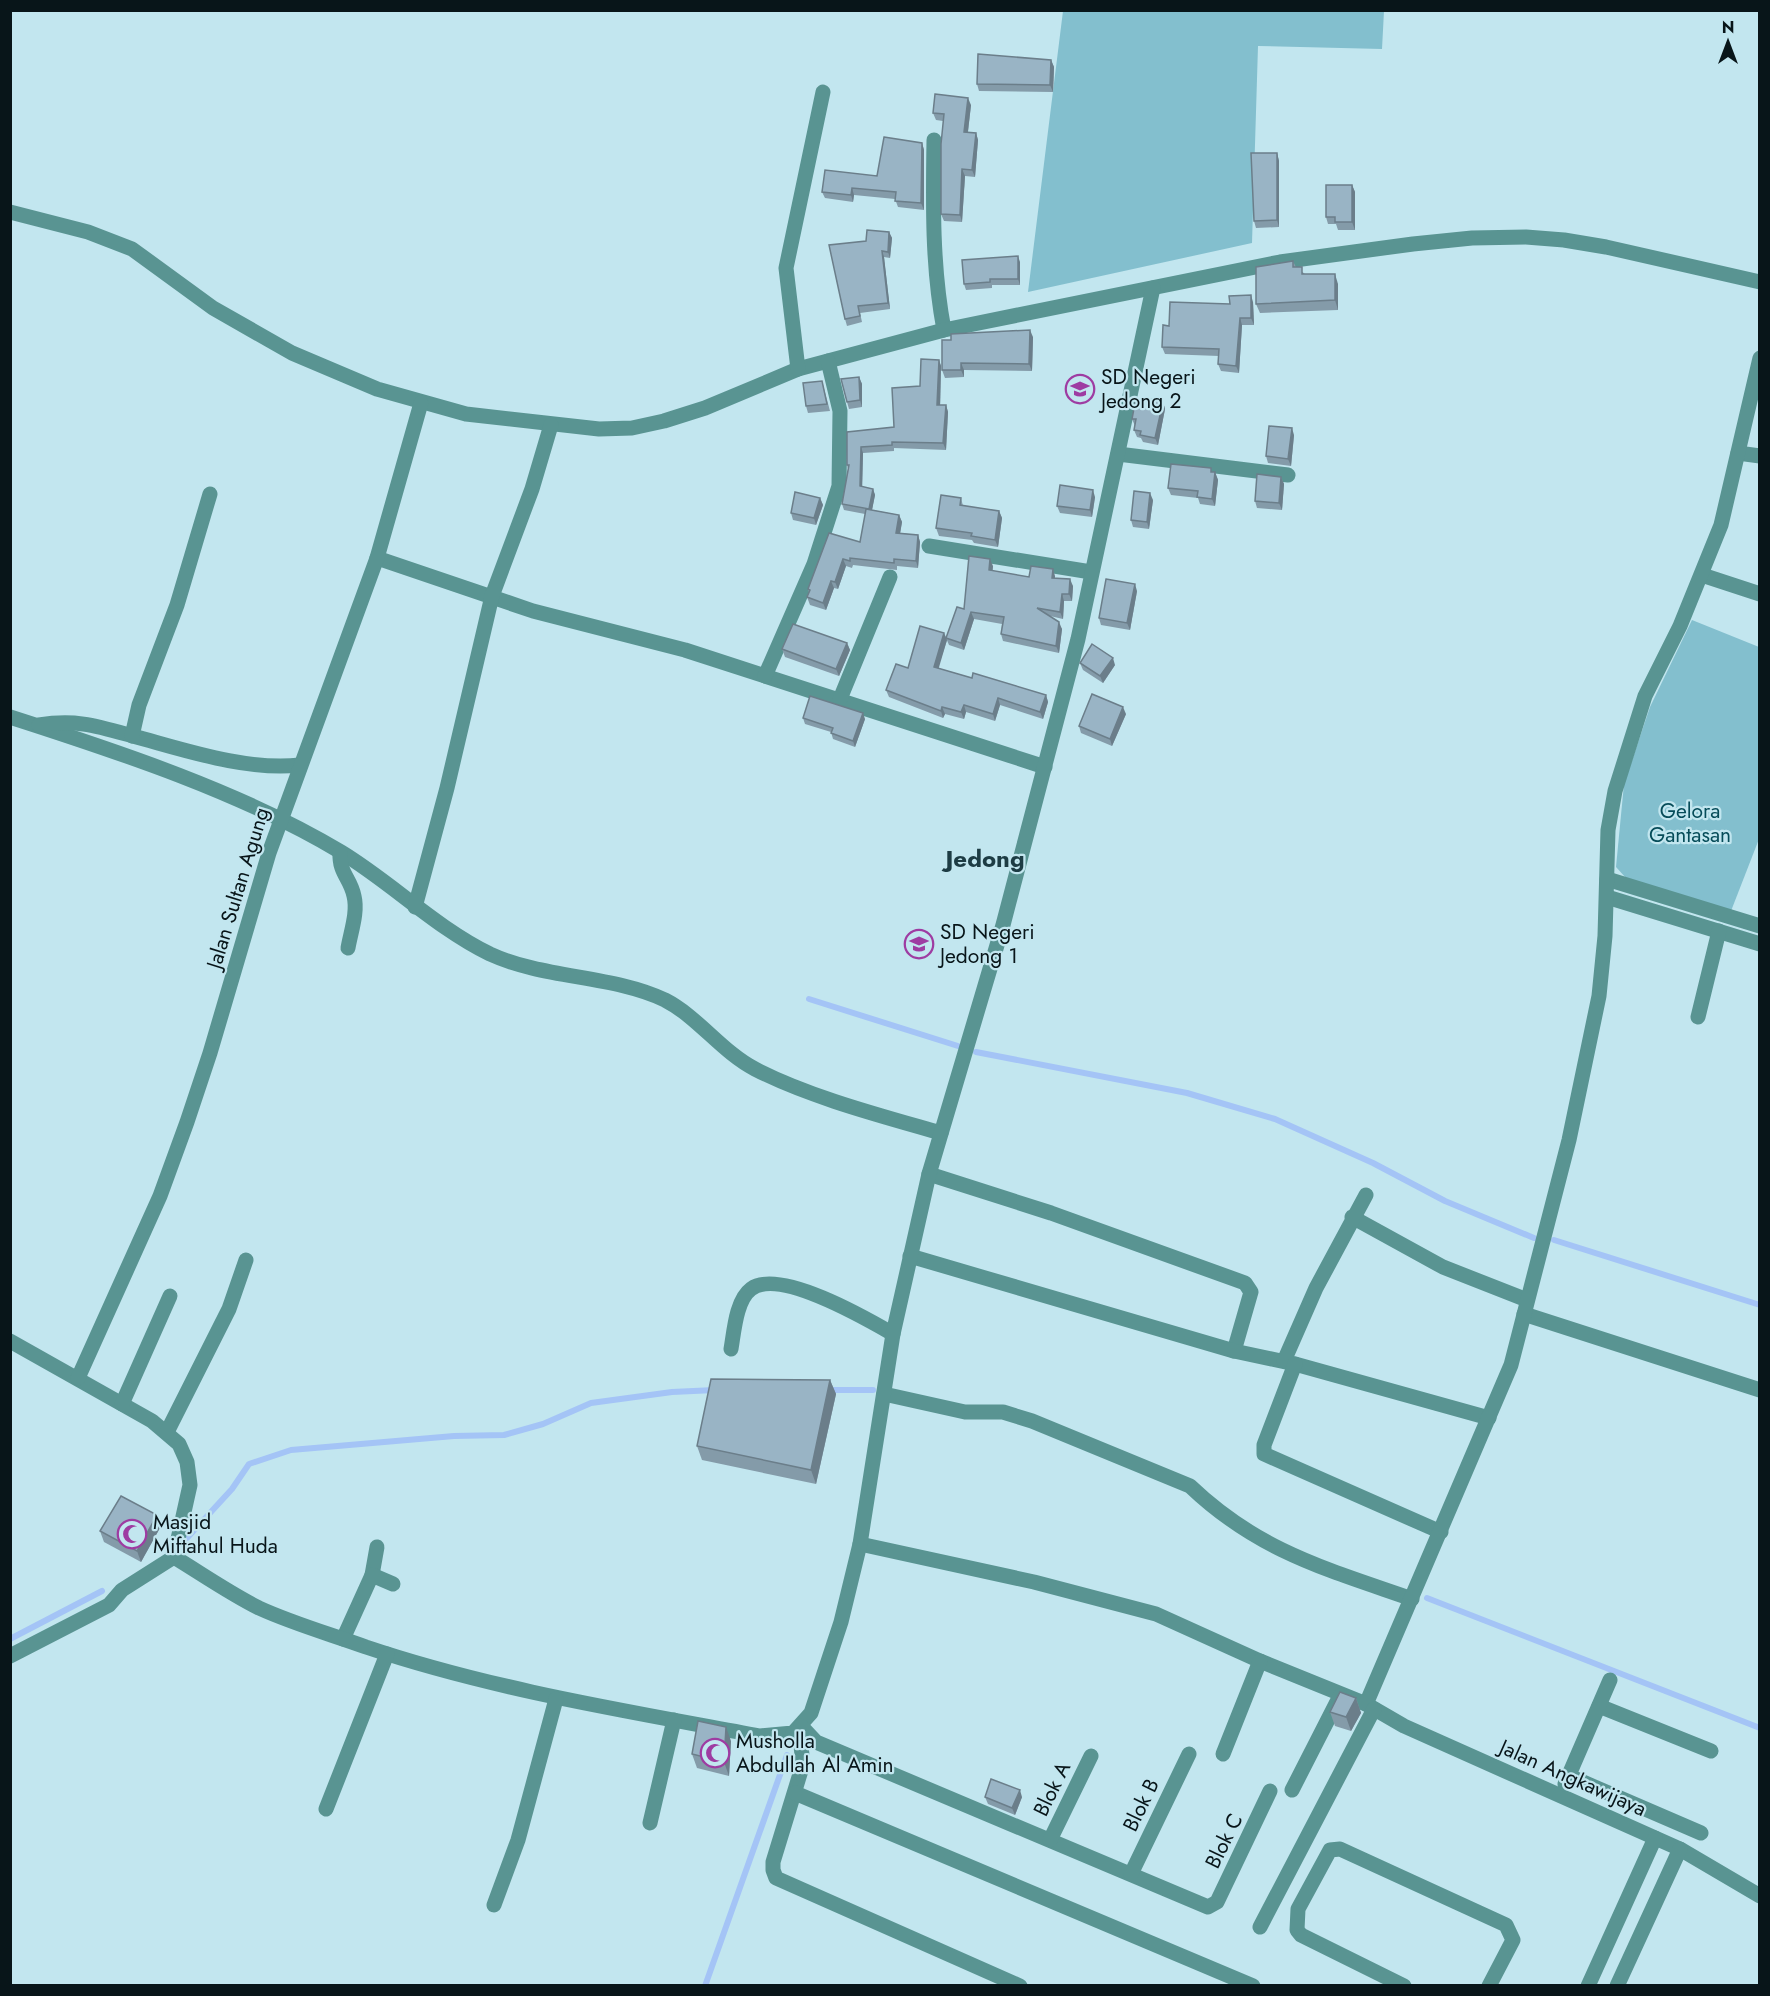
<svg xmlns="http://www.w3.org/2000/svg" width="1770" height="1996" font-family="Jost,sans-serif">
<rect width="100%" height="100%" fill="#c2e6ef"/>
<!-- green -->
<g fill="#83bfce">
<polygon points="1063,11 1384,11 1382,49 1258,46 1252,243 1028,292"/>
<polygon points="1692,620 1759,647 1759,839 1731,911 1626,878 1616,867 1624,784 1650,707"/>
</g>
<g fill="none" stroke-linecap="round" stroke-linejoin="round">
<!-- stream -->
<g stroke="#a4c4f6" stroke-width="6">
<polyline points="809,999 958,1046"/>
<polyline points="976,1052 1187,1093 1275,1119 1373,1163 1445,1201 1534,1238"/>
<polyline points="1554,1240 1760,1305"/>
<polyline points="827,1390 873,1390"/>
<polyline points="187,1538 232,1489 249,1464 291,1450 454,1436 504,1435 543,1424 591,1403 672,1392 715,1390"/>
<polyline points="1427,1598 1760,1728"/>
<polyline points="10,1639 102,1591"/>
<polyline points="705,1986 787,1755"/>
</g>
<!-- minor -->
<g stroke="#599492" stroke-width="15">
<path d="M934 140C933 204 932 267 944 330"/>
<polyline points="10,212 88,232 132,249 213,308 292,353 377,389 466,414 599,429 632,428 664,421 705,408 798,369 944,330 1280,262 1413,244 1472,238 1526,237 1564,240 1606,247 1760,282"/>
<polyline points="798,369 786,268 823,92"/>
<polyline points="1738,453 1760,456"/>
<polyline points="1118,454 1288,475"/>
<polyline points="929,546 1091,572"/>
<polyline points="377,558 533,611 685,650 1045,767"/>
<polyline points="1702,575 1760,594"/>
<polyline points="765,676 814,564 839,486 840,411 828,361"/>
<polyline points="840,699 890,577"/>
<path d="M10 717C119 752 243 793 341 852 392 883 435 927 490 954 544 979 613 975 665 1000 698 1017 722 1052 755 1069 809 1097 882 1116 941 1133"/>
<path d="M39 725C76 719 97 726 133 736 185 750 246 771 300 765"/>
<polyline points="132,736 139,705 177,605 210,494"/>
<path d="M340 852C339 874 350 877 354 896 358 912 351 931 348 948"/>
<polyline points="1607,879 1760,926"/>
<polyline points="1607,897 1760,944"/>
<polyline points="415,907 447,788 492,596 532,489 551,425"/>
<polyline points="1698,1017 1719,931"/>
<polyline points="929,1174 1051,1213 1245,1283 1251,1292 1234,1351"/>
<polyline points="1352,1217 1443,1267 1527,1300"/>
<polyline points="910,1256 1234,1351 1295,1364 1489,1418"/>
<polyline points="1524,1314 1760,1390"/>
<polyline points="10,1341 152,1421 179,1444 187,1462 190,1485 174,1557"/>
<path d="M731 1349C734 1332 736 1300 751 1289 779 1268 867 1319 893 1334"/>
<polyline points="1284,1361 1316,1288 1366,1195"/>
<polyline points="1295,1364 1264,1445 1264,1454 1441,1532"/>
<polyline points="78,1378 160,1196 187,1122 210,1053 269,853 377,558 421,403"/>
<path d="M884 1394 965 1412H1003L1032 1421 1190 1486C1258 1551 1326 1569 1412 1599"/>
<polyline points="122,1404 170,1296"/>
<polyline points="167,1432 229,1309 246,1260"/>
<polyline points="860,1544 1034,1582 1156,1614 1260,1661 1366,1704 1404,1726 1680,1849 1760,1896"/>
<polyline points="372,1575 377,1547"/>
<polyline points="343,1639 372,1575 393,1584"/>
<path d="M10 1656 109 1605 122 1590 174 1557C202 1574 229 1593 259 1608 294 1624 330 1634 366 1647 494 1690 627 1711 760 1736L793 1733 811 1713 841 1622 860 1544 893 1334 929 1174 1003 925 1078 639 1153 288"/>
<polyline points="1366,1704 1511,1365 1569,1140 1599,996 1605,936 1608,830 1615,791 1645,696 1680,626 1721,525 1760,358"/>
<polyline points="1599,1706 1711,1751"/>
<polyline points="801,1726 816,1742 1208,1907 1217,1902 1270,1791"/>
<polyline points="793,1733 801,1746 803,1764 773,1862 773,1870 776,1878 1020,1986"/>
<polyline points="1223,1754 1260,1661"/>
<polyline points="1569,1776 1701,1833"/>
<polyline points="1565,1784 1610,1680"/>
<polyline points="1292,1790 1340,1696"/>
<polyline points="795,1793 1253,1986"/>
<polyline points="326,1809 387,1654"/>
<polyline points="650,1823 674,1720"/>
<polyline points="1050,1840 1091,1756"/>
<polyline points="1131,1874 1189,1754"/>
<polyline points="494,1905 518,1840 556,1699"/>
<polyline points="1260,1927 1374,1709"/>
<polyline points="1404,1986 1301,1935 1297,1930 1298,1909 1330,1850 1340,1849 1506,1925 1513,1940 1489,1986"/>
<polyline points="1588,1986 1655,1838"/>
<polyline points="1617,1986 1680,1849"/>
</g>
</g>
<!-- wall -->
<g fill="#849ba9">
<polygon points="1051,60 1054,67 1053,92 979,91 977,84"/>
<polygon points="971,105 968,132 976,133 978,140 975,177 965,176 962,222 944,221 941,214 943,121 936,120 933,113"/>
<polygon points="922,143 924,150 924,210 898,207 895,199 854,195 853,202 825,198 822,192 877,176"/>
<polygon points="1277,153 1279,161 1279,227 1256,228 1254,221"/>
<polygon points="1352,185 1355,192 1355,230 1338,230 1336,224 1328,224 1326,217"/>
<polygon points="889,232 892,238 890,258 884,257 890,309 860,313 862,322 847,326 845,319 866,241"/>
<polygon points="1293,261 1296,267 1305,274 1338,284 1338,310 1260,313 1256,304"/>
<polygon points="1020,262 1020,285 992,285 992,288 966,290 964,284"/>
<polygon points="1253,302 1254,325 1242,325 1239,373 1221,371 1218,364 1219,356 1165,354 1162,347 1169,326 1230,304"/>
<polygon points="1033,337 1032,371 964,370 964,377 945,378 942,370"/>
<polygon points="939,360 941,366 940,405 946,405 948,412 946,450 894,448 894,451 863,453 862,487 873,489 875,495 872,510 899,515 902,522 900,533 918,535 920,542 918,568 897,566 897,570 853,565 852,568 846,566 838,589 834,588 826,610 810,605 807,597 809,593 808,589 860,542 865,514 844,510 842,504 848,469 847,465 847,432 894,427 920,386"/>
<polygon points="859,377 862,384 862,407 849,409 847,402"/>
<polygon points="822,381 830,411 808,413 806,406"/>
<polygon points="1163,402 1165,409 1158,445 1143,442 1141,438 1137,437 1134,430 1135,426 1132,419 1140,404"/>
<polygon points="1294,435 1291,466 1268,463 1266,456"/>
<polygon points="1212,472 1215,472 1218,480 1215,506 1200,504 1198,498 1171,495 1168,488"/>
<polygon points="1281,477 1284,484 1282,510 1257,508 1255,501"/>
<polygon points="1095,497 1092,517 1060,513 1057,506"/>
<polygon points="820,498 823,505 816,525 793,520 791,513"/>
<polygon points="961,498 963,506 999,511 1002,518 998,547 974,543 972,540 939,536 936,528"/>
<polygon points="1153,500 1149,529 1133,527 1131,520"/>
<polygon points="993,566 992,571 1029,577 1055,576 1055,578 1073,586 1072,601 1064,601 1063,619 1050,616 1062,629 1059,653 1003,641 1001,634 1002,624 974,619 964,650 949,645 946,638 964,609"/>
<polygon points="1137,591 1130,630 1101,625 1099,618"/>
<polygon points="944,633 947,640 938,668 972,678 1046,695 1048,702 1043,719 1000,705 995,721 966,712 964,719 945,714 943,718 889,697 886,690 908,668"/>
<polygon points="847,643 850,650 839,676 785,657 782,649"/>
<polygon points="1080,663 1115,665 1103,683 1083,670"/>
<polygon points="1126,714 1112,746 1081,733 1079,726"/>
<polygon points="803,718 865,719 855,747 833,739 831,732 805,724"/>
<polygon points="830,1380 836,1394 816,1484 702,1460 697,1446"/>
<polygon points="157,1515 161,1526 141,1562 104,1542 100,1531"/>
<polygon points="1356,1698 1361,1713 1351,1731 1335,1726 1330,1712"/>
<polygon points="731,1741 729,1776 697,1768 692,1754"/>
<polygon points="985,1797 1022,1797 1015,1815 988,1804"/>
</g>
<!-- shaded-wall -->
<g fill="#6b7e8a">
<polygon points="1051,60 1054,67 1053,92 1050,85"/>
<polygon points="968,98 971,105 967,139 964,132"/>
<polygon points="976,133 978,140 975,177 972,170"/>
<polygon points="922,143 924,150 924,210 921,203"/>
<polygon points="1277,153 1279,161 1279,227 1277,220"/>
<polygon points="962,169 965,176 962,222 960,215"/>
<polygon points="1352,185 1355,192 1355,230 1352,222"/>
<polygon points="852,188 854,195 853,202 851,195"/>
<polygon points="889,232 892,238 890,258 888,252"/>
<polygon points="882,251 884,257 890,309 888,303"/>
<polygon points="1018,256 1020,262 1020,285 1018,279"/>
<polygon points="1335,274 1338,284 1338,310 1335,300"/>
<polygon points="1251,295 1253,302 1254,325 1251,318"/>
<polygon points="1240,318 1242,325 1239,373 1236,366"/>
<polygon points="1030,330 1033,337 1032,371 1029,364"/>
<polygon points="939,360 941,366 940,411 937,405"/>
<polygon points="961,363 964,370 964,377 961,370"/>
<polygon points="859,377 862,384 862,407 860,400"/>
<polygon points="1163,402 1165,409 1158,445 1155,438"/>
<polygon points="946,405 948,412 946,450 943,443"/>
<polygon points="1292,428 1294,435 1291,466 1288,459"/>
<polygon points="861,447 863,453 862,493 860,486"/>
<polygon points="1215,472 1218,480 1215,506 1212,499"/>
<polygon points="1281,477 1284,484 1282,510 1279,503"/>
<polygon points="873,489 875,495 871,515 869,509"/>
<polygon points="1093,490 1095,497 1092,517 1090,510"/>
<polygon points="1150,493 1153,500 1149,529 1147,522"/>
<polygon points="820,498 823,505 816,525 814,518"/>
<polygon points="999,511 1002,518 998,547 995,540"/>
<polygon points="899,515 902,522 899,540 896,533"/>
<polygon points="918,535 920,542 918,568 916,561"/>
<polygon points="843,559 846,566 838,589 835,582"/>
<polygon points="990,559 993,566 992,577 989,570"/>
<polygon points="1053,569 1055,576 1054,585 1052,578"/>
<polygon points="1070,579 1073,586 1072,601 1069,594"/>
<polygon points="831,581 834,588 826,610 823,603"/>
<polygon points="1135,584 1137,591 1130,630 1127,623"/>
<polygon points="1062,594 1064,601 1063,619 1060,612"/>
<polygon points="971,612 974,619 964,650 961,643"/>
<polygon points="1059,622 1062,629 1059,653 1056,646"/>
<polygon points="944,633 947,640 937,674 934,667"/>
<polygon points="847,643 850,650 839,676 836,669"/>
<polygon points="1113,658 1115,665 1103,683 1100,676"/>
<polygon points="1046,695 1048,702 1043,719 1040,712"/>
<polygon points="998,698 1000,705 995,721 993,714"/>
<polygon points="964,705 966,712 964,719 961,712"/>
<polygon points="942,707 945,714 943,718 941,711"/>
<polygon points="1123,707 1126,714 1112,746 1110,739"/>
<polygon points="863,713 865,719 855,747 853,741"/>
<polygon points="830,1380 836,1394 816,1484 811,1470"/>
<polygon points="157,1515 161,1526 141,1562 137,1551"/>
<polygon points="1356,1698 1361,1713 1351,1731 1346,1717"/>
<polygon points="726,1727 731,1741 729,1776 724,1762"/>
<polygon points="1020,1790 1022,1797 1015,1815 1012,1808"/>
</g>
<!-- building -->
<g fill="#99b4c5" stroke="#6b7e8a" stroke-width="1.5">
<polygon points="978,54 1051,60 1050,85 977,84"/>
<polygon points="935,94 968,98 964,132 976,133 972,170 962,169 960,215 941,214 941,144 944,114 933,113"/>
<polygon points="884,137 922,143 921,203 895,201 896,192 852,188 851,195 822,192 825,170 877,176"/>
<polygon points="1251,153 1277,153 1277,220 1254,221"/>
<polygon points="1326,185 1352,185 1352,222 1335,222 1335,217 1326,217"/>
<polygon points="867,230 889,232 888,252 882,251 888,303 858,306 860,316 845,319 829,245 866,241"/>
<polygon points="1018,256 1018,279 990,279 990,282 964,284 962,260"/>
<polygon points="1293,261 1293,267 1302,267 1302,274 1335,274 1335,300 1256,304 1256,267"/>
<polygon points="1251,295 1251,318 1240,318 1236,366 1218,364 1219,349 1162,347 1163,325 1169,326 1170,302 1230,304 1229,296"/>
<polygon points="1030,330 1029,364 961,363 961,370 942,370 942,340 951,340 951,334"/>
<polygon points="921,359 939,360 937,405 946,405 943,443 892,442 892,445 861,447 860,486 873,489 869,509 842,504 849,465 847,465 847,432 894,427 892,388 920,386"/>
<polygon points="859,377 860,400 847,402 841,379"/>
<polygon points="822,381 827,404 806,406 803,383"/>
<polygon points="1142,397 1163,402 1155,438 1140,435 1141,431 1134,430 1136,419 1132,419 1135,403 1140,404"/>
<polygon points="1269,426 1292,428 1288,459 1266,456"/>
<polygon points="1171,464 1211,468 1211,472 1215,472 1212,499 1197,497 1198,491 1168,488"/>
<polygon points="1257,474 1281,477 1279,503 1255,501"/>
<polygon points="1060,485 1093,490 1090,510 1057,506"/>
<polygon points="1134,491 1150,493 1147,522 1131,520"/>
<polygon points="795,492 820,498 814,518 791,513"/>
<polygon points="941,495 961,498 960,505 999,511 995,540 971,536 972,533 936,528"/>
<polygon points="866,509 899,515 896,533 918,535 916,561 894,559 894,563 850,558 850,561 843,559 835,582 831,581 823,603 807,597 810,590 808,589 829,533 860,542"/>
<polygon points="969,556 990,559 989,570 1029,577 1031,566 1053,569 1052,578 1070,579 1069,594 1062,594 1060,612 1037,608 1059,622 1056,646 1001,634 1004,617 971,612 961,643 946,638 957,607 964,609"/>
<polygon points="1106,579 1135,584 1127,623 1099,618"/>
<polygon points="793,624 847,643 836,669 782,649"/>
<polygon points="920,626 944,633 934,667 972,678 973,673 1046,695 1040,712 998,698 993,714 964,705 961,712 942,707 941,711 886,690 896,664 908,668"/>
<polygon points="1092,644 1113,658 1100,676 1080,663"/>
<polygon points="1092,694 1123,707 1110,739 1079,726"/>
<polygon points="810,696 863,713 853,741 831,733 833,728 803,718"/>
<polygon points="711,1379 830,1380 811,1470 697,1446"/>
<polygon points="121,1496 157,1515 137,1551 100,1531"/>
<polygon points="1340,1692 1356,1698 1346,1717 1330,1712"/>
<polygon points="698,1721 726,1727 724,1762 692,1754"/>
<polygon points="991,1779 1020,1790 1012,1808 985,1797"/>
</g>
<!-- icons -->
<defs>
<g id="school-ring" transform="scale(1.5)"><circle r="9.5" fill="#c2e6ef" stroke="#9e3ca2" stroke-width="1.5"/><path d="M0-5L7-2L0 1L-7-2ZM-4 1L0 2.5L4 1V4Q0 6-4 4Z" fill="#9e3ca2"/></g>
<g id="mosque-ring" transform="scale(1.5)"><circle r="9.5" fill="#c2e6ef" stroke="#9e3ca2" stroke-width="1.5"/><path d="M3.5-4.9A6 6 0 1 0 3.5 4.9A5 5 0 1 1 3.5-4.9Z" fill="#9e3ca2"/></g>
</defs>
<g fill-rule="evenodd">
<use href="#school-ring" x="1080" y="389"/>
<use href="#school-ring" x="919" y="944"/>
<use href="#mosque-ring" x="132" y="1534"/>
<use href="#mosque-ring" x="715" y="1753"/>
</g>
<g text-anchor="middle" stroke-width="4.5" stroke-linejoin="round" paint-order="stroke">
<!-- poi labels -->
<g font-size="21" fill="#081519" stroke="#c2e6ef" text-anchor="start">
<text x="1101" y="384">SD Negeri<tspan x="1101" dy="24">Jedong 2</tspan></text>
<text x="940" y="939">SD Negeri<tspan x="940" dy="24">Jedong 1</tspan></text>
<text x="153" y="1529">Masjid<tspan x="153" dy="24">Miftahul Huda</tspan></text>
<text x="736" y="1748">Musholla<tspan x="736" dy="24">Abdullah Al Amin</tspan></text>
</g>
<!-- park labels -->
<g font-size="21" fill="#064c59" stroke="#c2e6ef">
<text x="1690" y="818">Gelora<tspan x="1690" dy="24">Gantasan</tspan></text>
</g>
<!-- street labels -->
<g font-size="21" fill="#081519" stroke="#c2e6ef">
<text transform="translate(238 888) rotate(-73)" y="7">Jalan Sultan Agung</text>
<text transform="translate(1573 1778) rotate(24)" y="7">Jalan Angkawijaya</text>
<text transform="translate(1052 1789) rotate(-64)" y="7">Blok A</text>
<text transform="translate(1141 1805) rotate(-64)" y="7">Blok B</text>
<text transform="translate(1224 1841) rotate(-64)" y="7">Blok C</text>
</g>
<!-- quarter labels -->
<g font-size="24" font-weight="bold" fill="#1d3c44" stroke="#c2e6ef">
<text x="985" y="867">Jedong</text>
</g>
</g>
<!-- border -->
<rect width="1770" height="1996" fill="none" stroke="#081519" stroke-width="24"/>
<!-- north arrow -->
<g transform="translate(1728 42)" stroke="#c2e6ef" stroke-width="4.5" paint-order="stroke">
<path d="M0-4.5L10 22L0 15L-10 22Z" fill="#081519"/>
<text y="-9" font-size="16" font-weight="bold" text-anchor="middle" fill="#081519">N</text>
</g>
</svg>
